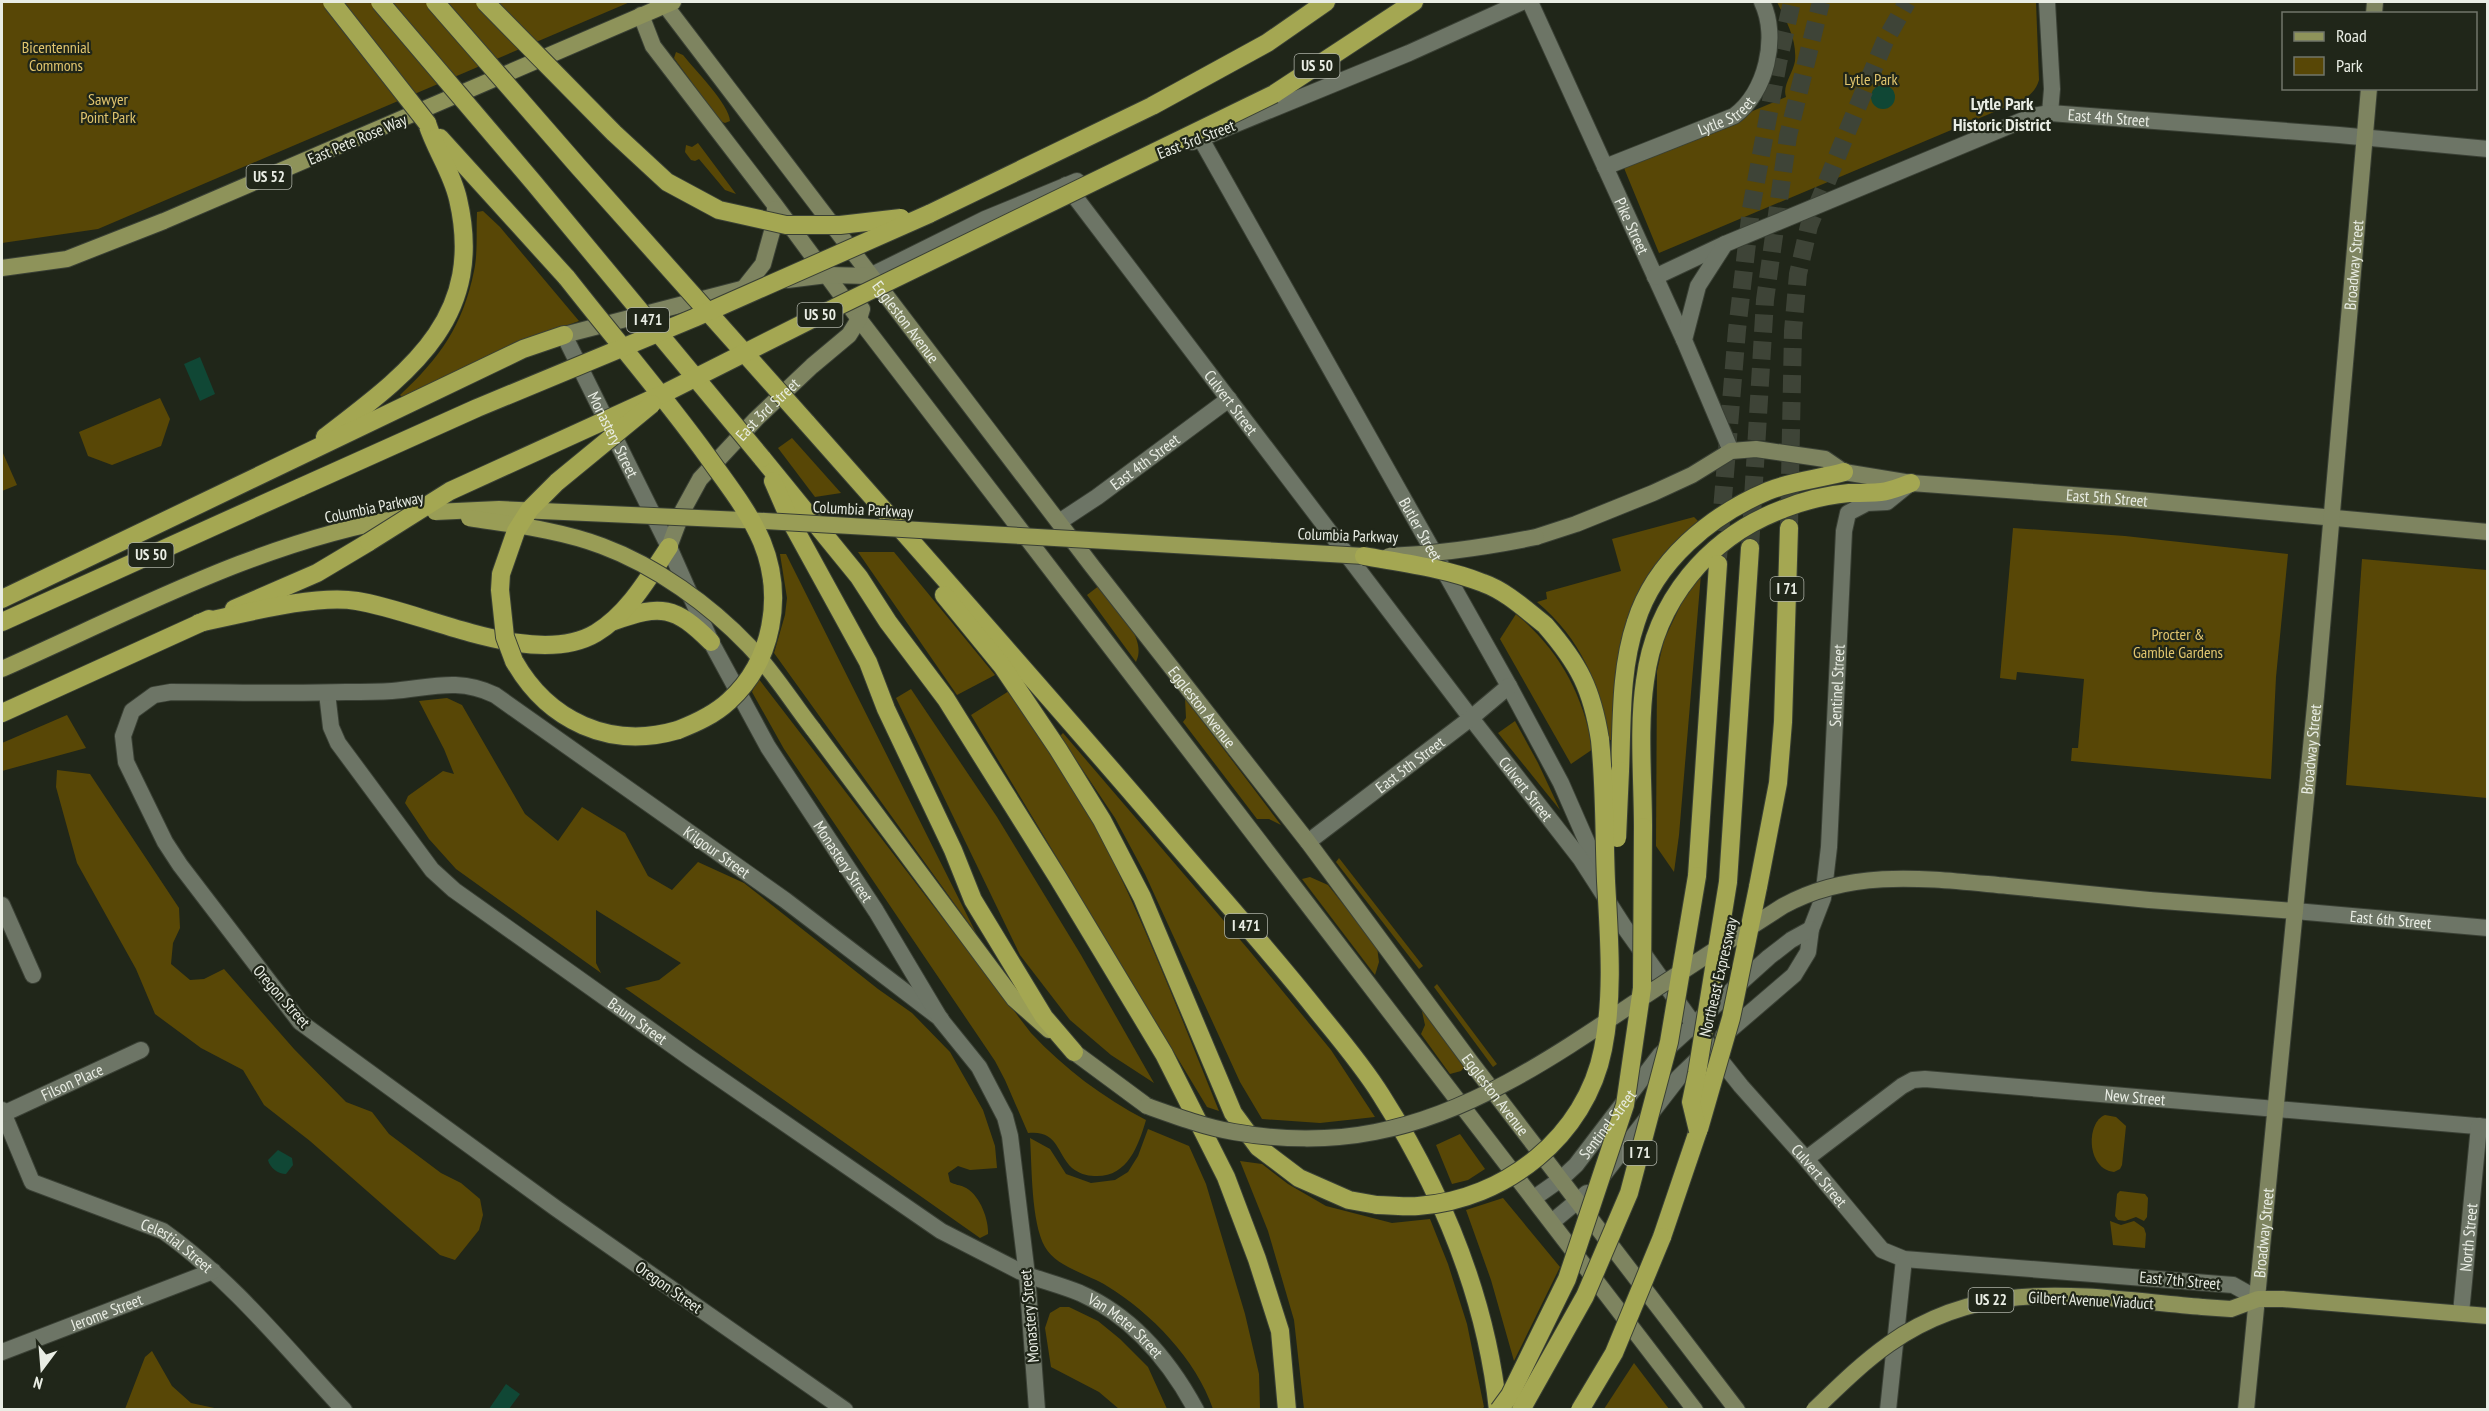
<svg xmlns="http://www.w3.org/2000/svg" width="2489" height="1411" font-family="'PT Sans Narrow',sans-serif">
<rect width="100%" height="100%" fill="#202619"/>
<!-- green -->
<g fill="#584706">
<polygon points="2,2 630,2 98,229 2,243"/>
<path d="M1777 2H2036L2039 80C2035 94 2025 99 2013 104L1659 253 1624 168 1627 164 1786 97C1782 86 1793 73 1795 61 1797 39 1786 21 1777 2Z"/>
<path d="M676 52 683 55C694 69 730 105 730 121L725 123 720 121 674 58Z"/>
<polygon points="698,143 736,194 725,190 699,159 695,161 691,160 685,152 686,145 692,147"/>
<path d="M483 211 500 227 579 321 521 342 403 398 400 395C440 358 463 325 474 271 478 253 476 231 477 212Z"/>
<polygon points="160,398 170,419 161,446 112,465 88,456 79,432"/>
<polygon points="792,438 841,493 815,497 778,448"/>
<polygon points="2,451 17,485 2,491"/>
<path d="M1694 517 1698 521 1668 549 1641 591 1614 740H1609C1600 684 1581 639 1537 602L1547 599 1546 592 1621 571 1612 539Z"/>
<polygon points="2013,528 2125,536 2288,554 2276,677 2271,779 2071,761 2072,748 2078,748 2084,679 2017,672 2016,680 2000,678"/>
<polygon points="858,552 894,552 995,675 957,695"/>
<polygon points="780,554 786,554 977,935 774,653 785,615 787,598"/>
<polygon points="2362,559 2487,570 2487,798 2346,785"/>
<polygon points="1701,574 1679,835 1674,872 1656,846 1657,671 1664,640 1691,583"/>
<path d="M1100 585C1113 603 1149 639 1136 662L1087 595Z"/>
<path d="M1516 614C1560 651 1582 693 1593 749L1571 764 1500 639Z"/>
<path d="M758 678 1031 1033C1065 1069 1102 1097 1146 1120 1138 1147 1127 1178 1094 1176 1087 1176 1078 1173 1072 1168 1056 1152 1058 1130 1028 1133L1005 1080 995 1061 784 749 752 692Z"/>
<polygon points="911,689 997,817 1081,955 1154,1083 1111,1055 1070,1020 1020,955 896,698"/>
<path d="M1009 691C1029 720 1051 748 1069 778 1130 883 1173 998 1219 1111L1207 1107 971 715Z"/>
<path d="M447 698 462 705 525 814 558 841 582 807 625 833 648 876 672 890 698 862 744 883 878 989 912 1013 950 1052 983 1110 995 1146 997 1168 970 1170 958 1166 948 1173 950 1182C955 1185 960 1185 964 1187 979 1193 989 1219 988 1234L980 1238 625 988 659 980 681 963 596 910V963L601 973 456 869 429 839 405 803 408 796 443 771 454 774 444 749 419 701Z"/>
<polygon points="1185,698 1281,825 1269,819 1257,819 1183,722 1186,718"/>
<polygon points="67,715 86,748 2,771 2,743"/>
<polygon points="1515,721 1538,763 1560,810 1498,733"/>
<polygon points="1063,733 1248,949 1331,1050 1375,1117 1320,1123 1262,1119 1240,1082 1145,874 1115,818 1060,736"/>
<polygon points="57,770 90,774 179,908 180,928 173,943 171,964 190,980 204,979 224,969 294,1049 346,1102 372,1112 389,1134 441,1173 461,1183 480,1199 483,1215 479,1230 455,1260 440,1255 310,1141 264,1105 243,1070 201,1048 155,1014 136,969 77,863 56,787"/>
<polygon points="1339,858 1423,966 1419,969 1336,862"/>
<polygon points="1310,877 1328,885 1377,947 1379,962 1375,975 1302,879"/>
<polygon points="1437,984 1497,1064 1493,1067 1434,987"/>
<polygon points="1421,1007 1466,1065 1461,1071 1450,1074 1421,1034 1425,1025"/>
<path d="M2105 1115 2116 1117 2126 1126 2122 1165 2120 1169 2114 1172C2086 1169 2086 1122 2105 1115Z"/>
<path d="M1148 1129 1189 1146 1206 1184 1245 1314 1259 1374 1260 1409H1213C1196 1359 1151 1313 1107 1286 1088 1274 1056 1267 1045 1247 1031 1222 1032 1167 1030 1138L1050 1149 1066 1174 1091 1183 1115 1180 1128 1172 1138 1156Z"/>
<polygon points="1460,1134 1485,1169 1468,1180 1452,1184 1436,1145"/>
<polygon points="1240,1161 1262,1164 1288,1184 1326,1206 1392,1223 1430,1219 1448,1264 1467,1324 1484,1407 1482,1409 1304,1409 1294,1320 1268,1231"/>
<polygon points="2120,1191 2145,1194 2148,1198 2147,1217 2144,1221 2136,1217 2125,1221 2118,1220 2115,1216 2117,1194"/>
<polygon points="1503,1198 1560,1267 1514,1361 1491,1280 1466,1210"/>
<polygon points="2110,1221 2121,1225 2134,1221 2144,1228 2146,1234 2145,1248 2113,1245"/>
<polygon points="1060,1307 1069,1307 1098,1321 1120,1339 1148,1367 1167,1409 1119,1409 1099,1392 1051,1367 1045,1328 1050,1313"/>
<polygon points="152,1351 172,1386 191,1403 219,1409 125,1409 145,1357"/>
<polygon points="1634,1363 1669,1409 1604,1409"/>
</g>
<!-- water -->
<g fill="#104735">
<circle cx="1883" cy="97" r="12"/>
<polygon points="200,357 215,394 200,401 184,364"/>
<path d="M278 1150 292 1158 293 1165 286 1174C278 1174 270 1168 268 1160Z"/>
<polygon points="506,1384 520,1394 509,1409 489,1409"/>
</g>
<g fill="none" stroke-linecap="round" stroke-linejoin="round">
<!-- motorway-tunnel -->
<g stroke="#3e4437" stroke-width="18" stroke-dasharray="18 9" stroke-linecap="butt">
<polyline points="1789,528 1793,331 1798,274 1809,226 1847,132 1885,41 1907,2"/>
<polyline points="1750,548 1765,300 1788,136 1821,2"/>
<polyline points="1718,558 1737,330 1751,209 1778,63 1792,2"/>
</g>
<!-- minor casing -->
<g stroke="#3a4035" stroke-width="18">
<g id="minor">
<path id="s1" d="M1530 2 1684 340"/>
<polyline points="2047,2 2052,89 2050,113"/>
<path id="s2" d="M1201 139 1509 686 1561 783 1603 879"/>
<polyline points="1192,142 1409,53 1522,2"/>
<path id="s3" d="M1605 167 1734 116C1766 93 1779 37 1762 2"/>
<path id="s4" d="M1066 185 1471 718 1580 858 1625 928 1710 1047 1741 1086 1806 1159 1882 1250 1904 1259 2233 1285 2258 1299"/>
<polyline points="870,276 985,219 1077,181"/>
<polyline points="1655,277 1725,244"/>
<path id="s5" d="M1059 522 1097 497 1229 399"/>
<path id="s6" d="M327 693 331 727 338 743 432 870 454 890 690 1058 941 1231 1027 1275 1037 1410"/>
<path id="s7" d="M1308 842 1471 718 1509 686"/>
<polyline points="2,905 33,975"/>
<path id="s8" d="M1723 1036 1794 975 1808 952 1811 929 1823 898 1829 847 1844 531 1848 513 1867 503 1887 502 1908 485"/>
<path id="s9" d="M2 1110 32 1182 163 1231C232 1280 287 1349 344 1410"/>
<path id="s10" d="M3 1114 141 1050"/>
<path id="s11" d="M1806 1159 1902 1086 1913 1080 1925 1079 2488 1127"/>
<polyline points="1604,1174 1679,1077 1704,1053"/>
<path id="s12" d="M1534 1198 1561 1179 1576 1165 1660 1055 1769 957 1791 940 1811 929"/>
<polyline points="1552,1222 1587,1193"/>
<path id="s13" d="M2461 1313 2479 1126"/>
<path id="s14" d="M2 1352 213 1271"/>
<path id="s15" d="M845 1410 557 1209 300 1022 180 865 165 842 126 762 123 736 132 711 154 695 171 692C229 692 288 694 346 692 361 692 376 692 392 691 430 688 458 677 495 695L785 900 941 1019"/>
<polyline points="1888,1410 1904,1259"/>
</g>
</g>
<!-- tertiary casing -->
<g stroke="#3a4035" stroke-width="18">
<g id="tertiary">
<path id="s16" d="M564 335 669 547 711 642 768 747 876 911 941 1020 979 1067 1005 1117 1010 1136 1027 1275C1044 1281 1063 1286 1080 1293 1132 1316 1169 1360 1196 1410"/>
<path id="s17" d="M1731 451 1684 340 1698 286 1725 244 2033 116 2050 113 2339 135 2488 149"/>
<path id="s18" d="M2295 911 2488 928"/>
</g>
</g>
<!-- secondary casing -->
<g stroke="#3a4035" stroke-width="18">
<g id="secondary">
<path id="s19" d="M665 5 1092 566 1308 842 1470 1061 1737 1410"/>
<polyline points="2374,14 2375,2"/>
<polyline points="641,15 653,46 775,205 859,319 1695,1410"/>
<polyline points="787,280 827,275 870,276"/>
<polyline points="744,288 763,264 773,228 775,209"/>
<polyline points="564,335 753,286"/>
<path id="s20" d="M1536 537 1576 524 1653 493 1692 475 1731 451 1756 449 1825 459 1844 472 1911 483 2128 499 2488 532"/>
<path id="s21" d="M669 547 683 510 700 479 756 419 812 366 849 335 859 319 862 309"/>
<polyline points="2149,900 2295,911"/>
<polyline points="1074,1052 1147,1106"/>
<path id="s22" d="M2246 1410 2316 696 2369 88"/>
</g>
</g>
<!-- primary casing -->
<g stroke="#3a4035" stroke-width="18">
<g id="primary">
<polyline points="2,268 67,259 164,221 673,2"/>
<polyline points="2202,1307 2231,1309 2258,1299 2283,1299 2488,1316"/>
</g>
</g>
<!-- trunk casing -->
<g stroke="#3a4035" stroke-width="18">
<g id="trunk">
<path d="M2 669C133 611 263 540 406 517"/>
<polyline points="813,729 1014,999 1049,1030"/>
</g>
</g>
<!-- motorway casing -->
<g stroke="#3a4035" stroke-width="20">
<g id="motorway">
<polyline points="1274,94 1414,2"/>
<polyline points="440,138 567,278"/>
<polyline points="929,214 1152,106 1267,43 1326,2"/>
<path d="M806 422C923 554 1040 686 1155 820 1209 884 1266 946 1318 1012 1340 1039 1363 1066 1381 1095 1442 1191 1486 1296 1498 1410"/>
<path d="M325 437C408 373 486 319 458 199 452 172 435 149 427 123"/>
<polyline points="762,458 859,577 888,622 946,699 1058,878 1164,1054 1226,1177 1257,1259 1280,1331 1287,1410"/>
<polyline points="773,481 790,520 868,662 886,709 953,850 973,900 1044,1017 1074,1052"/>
<polyline points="944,595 1002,666 1058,749 1102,820 1142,897 1233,1113 1258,1147 1299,1178 1349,1200 1377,1205"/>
<polyline points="2,599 523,349 564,335"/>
<polyline points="234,609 317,573 369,542"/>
<path d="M614 621C661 604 675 606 711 642"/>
<polyline points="2,622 301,487"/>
<path d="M199 623C242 614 315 594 357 601 422 611 534 670 596 633 628 614 649 577 669 547"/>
<path d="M1545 625C1579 664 1592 689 1600 740"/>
<path d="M514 661C548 721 610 750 678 730"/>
<polyline points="2,713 209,619"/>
<path d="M1620 771C1622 722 1620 669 1636 622 1655 561 1711 515 1768 491 1792 481 1819 479 1844 472"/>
<path d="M1643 827C1643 779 1638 728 1645 681 1655 601 1708 537 1783 509 1803 501 1827 495 1849 493 1860 493 1870 493 1881 492 1891 491 1902 486 1911 483"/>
<polyline points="1697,876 1718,564"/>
<polyline points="1728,882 1750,548"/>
<polyline points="1758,887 1778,783 1783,722 1789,528"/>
<polyline points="1662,1237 1698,1131"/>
</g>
</g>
<!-- minor -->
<use href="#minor" stroke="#6d7566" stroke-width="16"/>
<!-- tertiary -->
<use href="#tertiary" stroke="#6d7566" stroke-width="16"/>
<!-- secondary -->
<use href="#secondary" stroke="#7e8460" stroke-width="16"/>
<!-- primary -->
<use href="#primary" stroke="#8e935a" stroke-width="16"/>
<!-- trunk -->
<use href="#trunk" stroke="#999d56" stroke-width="16"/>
<!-- motorway -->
<use href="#motorway" stroke="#a4a752" stroke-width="18"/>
<!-- secondary-bridge casing -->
<g stroke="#3a4035" stroke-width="18" stroke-linecap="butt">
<g id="secondary-bridge">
<path d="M1389 556C1439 554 1487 547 1536 537"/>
<path d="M1147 1106C1175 1116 1205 1127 1234 1132 1279 1140 1330 1141 1375 1132 1470 1114 1555 1056 1634 1003 1684 970 1733 938 1783 906 1853 867 1931 879 2008 886 2055 891 2102 895 2149 900"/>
</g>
</g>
<!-- primary-bridge casing -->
<g stroke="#3a4035" stroke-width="18" stroke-linecap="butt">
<path id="primary-bridge" d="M1814 1410C1838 1387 1862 1363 1889 1344 1987 1274 2092 1298 2202 1307"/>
</g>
<!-- trunk-bridge casing -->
<g stroke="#3a4035" stroke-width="18" stroke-linecap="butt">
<g id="trunk-bridge">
<polyline points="435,512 499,509 765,521 1364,556"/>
<path d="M469 518C513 525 560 530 602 546 656 566 710 605 749 646 773 671 792 702 813 729"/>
</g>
</g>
<!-- motorway-bridge casing -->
<g stroke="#3a4035" stroke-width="20" stroke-linecap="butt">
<g id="motorway-bridge">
<polyline points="332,2 427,123"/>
<polyline points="380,2 534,183 762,458"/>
<polyline points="435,2 577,165 806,422"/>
<polyline points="485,2 614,133 667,182 719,210 786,225 840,225 901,218"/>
<path d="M567 278C614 338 664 396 708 457 727 484 749 511 762 542 784 596 773 661 729 701 714 715 696 723 678 730"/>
<polyline points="301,487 477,408 694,318 929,214"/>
<polyline points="369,542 450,491 665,393 824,313 1274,94"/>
<path d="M1364 556C1403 563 1445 568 1483 583 1506 591 1526 610 1545 625"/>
<polyline points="514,661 505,637 500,590 501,574 516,531 530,509 557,482 652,404"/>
<polyline points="1617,838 1620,771"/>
<polyline points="1699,1129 1731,1018 1758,887"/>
<polyline points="1698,1131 1691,1102 1697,1073 1728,882"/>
<path d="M1377 1205C1391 1205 1405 1207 1418 1206 1505 1200 1586 1136 1603 1049 1614 994 1609 937 1606 881 1604 834 1605 787 1600 740"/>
<polyline points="1499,1410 1510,1395 1567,1279 1625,1105 1642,988 1643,827"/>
<polyline points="1521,1410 1585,1296 1629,1193 1669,1042 1697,876"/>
<polyline points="1580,1410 1614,1353 1662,1237"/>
</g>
</g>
<!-- secondary-bridge -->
<use href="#secondary-bridge" stroke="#7e8460" stroke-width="16"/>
<!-- primary-bridge -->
<use href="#primary-bridge" stroke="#8e935a" stroke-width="16"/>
<!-- trunk-bridge -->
<use href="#trunk-bridge" stroke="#999d56" stroke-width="16"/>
<!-- motorway-bridge -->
<use href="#motorway-bridge" stroke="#a4a752" stroke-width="18"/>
</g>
<g text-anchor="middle" stroke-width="4.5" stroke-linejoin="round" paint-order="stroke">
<!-- shield labels -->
<g fill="#202619" stroke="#adb1a7" stroke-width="1.5">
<rect x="1294.5" y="54" width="45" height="24" rx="4.5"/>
<rect x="246.5" y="165" width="45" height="24" rx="4.5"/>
<rect x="797.5" y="303" width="45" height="24" rx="4.5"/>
<rect x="627" y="308" width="42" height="24" rx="4.5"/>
<rect x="128.5" y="543" width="45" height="24" rx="4.5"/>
<rect x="1770.5" y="577" width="33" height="24" rx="4.5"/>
<rect x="1225" y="914" width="42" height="24" rx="4.5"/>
<rect x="1623.5" y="1141" width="33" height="24" rx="4.5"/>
<rect x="1968.5" y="1288" width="45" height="24" rx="4.5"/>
</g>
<g font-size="15" font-weight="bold" fill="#e9ede4">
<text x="1317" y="71">US 50</text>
<text x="269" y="182">US 52</text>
<text x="820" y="320">US 50</text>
<text x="648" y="325">I 471</text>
<text x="151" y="560">US 50</text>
<text x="1787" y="594">I 71</text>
<text x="1246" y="931">I 471</text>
<text x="1640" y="1158">I 71</text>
<text x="1991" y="1305">US 22</text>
</g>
<!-- park labels -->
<g font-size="16" fill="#e1c56e" stroke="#202619">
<text x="56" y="53">Bicentennial<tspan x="56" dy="18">Commons</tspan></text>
<text x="1871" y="85">Lytle Park</text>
<text x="108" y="105">Sawyer<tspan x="108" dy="18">Point Park</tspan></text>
<text x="2178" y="640">Procter &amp;<tspan x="2178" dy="18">Gamble Gardens</tspan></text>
</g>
<!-- street labels -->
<g font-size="16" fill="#e9ede4" stroke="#202619">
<text dy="6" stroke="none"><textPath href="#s3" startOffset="132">Lytle Street</textPath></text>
<text dy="6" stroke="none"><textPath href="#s17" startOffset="636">East 4th Street</textPath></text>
<text transform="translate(357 139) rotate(-23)" y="6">East Pete Rose Way</text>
<text transform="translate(1196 139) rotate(-21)" y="6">East 3rd Street</text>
<text dy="6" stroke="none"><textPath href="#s1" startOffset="246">Pike Street</textPath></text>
<text dy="6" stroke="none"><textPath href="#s22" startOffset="1150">Broadway Street</textPath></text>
<text dy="6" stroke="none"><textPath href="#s19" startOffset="398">Eggleston Avenue</textPath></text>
<text dy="6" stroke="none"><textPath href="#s4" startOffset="273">Culvert Street</textPath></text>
<text dy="6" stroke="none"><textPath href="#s21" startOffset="172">East 3rd Street</textPath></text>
<text dy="6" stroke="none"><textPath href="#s16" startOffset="111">Monastery Street</textPath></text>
<text dy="6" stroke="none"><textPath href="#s5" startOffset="105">East 4th Street</textPath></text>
<text dy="6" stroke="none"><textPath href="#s20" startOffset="596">East 5th Street</textPath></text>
<text transform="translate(374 507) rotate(-12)" y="6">Columbia Parkway</text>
<text transform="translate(863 509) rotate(3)" y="6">Columbia Parkway</text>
<text dy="6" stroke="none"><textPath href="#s2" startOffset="448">Butler Street</textPath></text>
<text transform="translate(1348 535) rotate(2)" y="6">Columbia Parkway</text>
<text dy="6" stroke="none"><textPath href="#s8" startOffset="390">Sentinel Street</textPath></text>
<text dy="6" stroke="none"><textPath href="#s19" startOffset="884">Eggleston Avenue</textPath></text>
<text dy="6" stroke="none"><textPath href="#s22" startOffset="664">Broadway Street</textPath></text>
<text dy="6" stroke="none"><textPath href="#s7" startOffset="128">East 5th Street</textPath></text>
<text dy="6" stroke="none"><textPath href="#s4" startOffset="759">Culvert Street</textPath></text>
<text dy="6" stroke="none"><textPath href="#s15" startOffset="1678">Kilgour Street</textPath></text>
<text dy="6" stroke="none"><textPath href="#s16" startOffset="597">Monastery Street</textPath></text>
<text dy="6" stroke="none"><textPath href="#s18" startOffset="96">East 6th Street</textPath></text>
<text transform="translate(1718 977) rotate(-77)" y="6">Northeast Expressway</text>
<text transform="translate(282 996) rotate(49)" y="6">Oregon Street</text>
<text dy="6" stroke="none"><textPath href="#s6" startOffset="465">Baum Street</textPath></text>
<text dy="6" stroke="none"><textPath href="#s10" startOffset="76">Filson Place</textPath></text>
<text dy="6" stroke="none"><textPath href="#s19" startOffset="1370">Eggleston Avenue</textPath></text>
<text dy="6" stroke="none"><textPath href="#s11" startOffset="356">New Street</textPath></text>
<text dy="6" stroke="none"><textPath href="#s12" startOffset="105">Sentinel Street</textPath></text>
<text dy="6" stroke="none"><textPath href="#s4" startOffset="1245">Culvert Street</textPath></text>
<text dy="6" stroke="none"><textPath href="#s22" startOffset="178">Broadway Street</textPath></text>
<text dy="6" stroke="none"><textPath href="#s13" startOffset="76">North Street</textPath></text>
<text dy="6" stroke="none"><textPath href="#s9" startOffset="237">Celestial Street</textPath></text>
<text transform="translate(2180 1280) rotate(5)" y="6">East 7th Street</text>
<text transform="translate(669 1287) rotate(35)" y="6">Oregon Street</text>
<text transform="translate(2091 1300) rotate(3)" y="6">Gilbert Avenue Viaduct</text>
<text dy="6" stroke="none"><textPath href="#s14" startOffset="112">Jerome Street</textPath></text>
<text transform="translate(1029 1316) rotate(-95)" y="6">Monastery Street</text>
<text dy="6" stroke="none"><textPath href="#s16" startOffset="1172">Van Meter Street</textPath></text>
</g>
<!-- neighbourhood labels -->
<g font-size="18" font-weight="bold" fill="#e9ede4" stroke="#202619">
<text x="2002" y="110">Lytle Park<tspan x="2002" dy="21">Historic District</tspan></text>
</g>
</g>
<!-- border -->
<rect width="2489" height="1411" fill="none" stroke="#e9ede4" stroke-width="6"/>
<!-- legend -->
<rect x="2282" y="12" width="195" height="78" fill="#202619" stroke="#70766a" stroke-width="1.5"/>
<rect x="2294" y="32" width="30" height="9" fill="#8e935a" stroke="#70766a" stroke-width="1.5"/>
<text x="2336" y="42" font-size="18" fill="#e9ede4">Road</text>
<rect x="2294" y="57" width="30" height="18" fill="#584706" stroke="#70766a" stroke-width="1.5"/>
<text x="2336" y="72" font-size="18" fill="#e9ede4">Park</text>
<!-- north arrow -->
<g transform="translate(42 1369) rotate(196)" stroke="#202619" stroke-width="4.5" paint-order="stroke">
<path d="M0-4.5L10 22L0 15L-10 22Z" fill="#e9ede4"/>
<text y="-9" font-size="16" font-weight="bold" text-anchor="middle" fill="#e9ede4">N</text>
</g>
</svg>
